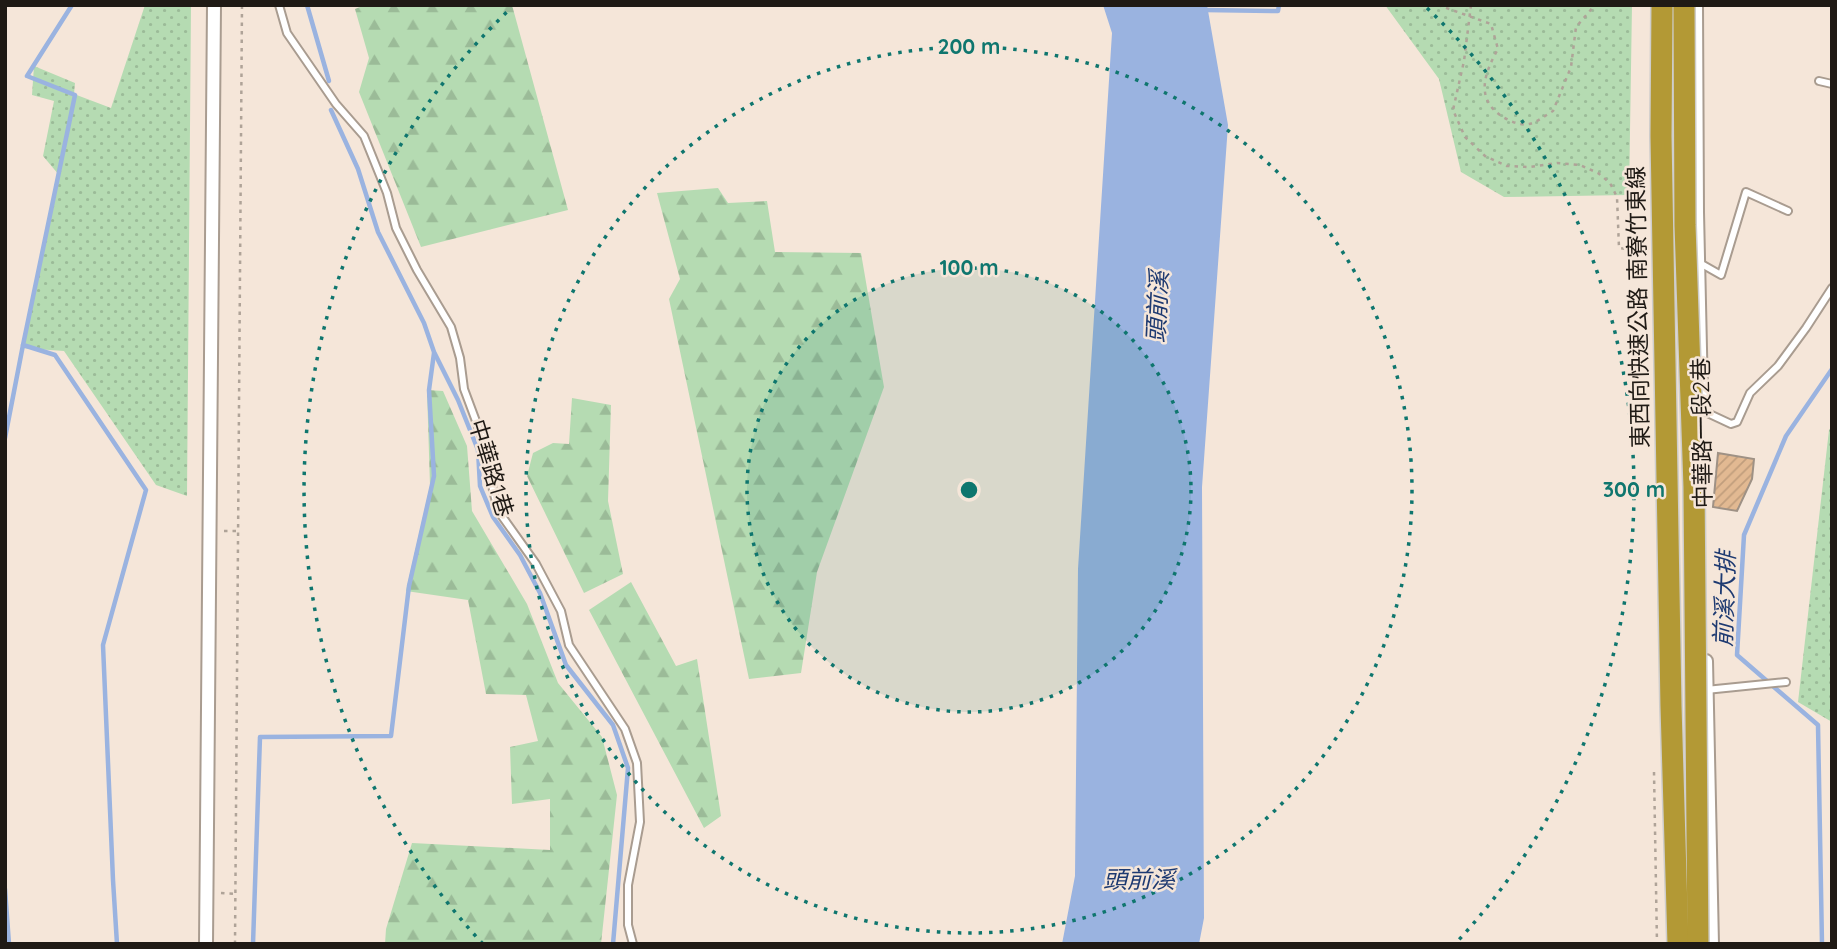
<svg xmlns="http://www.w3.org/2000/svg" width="1837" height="949" font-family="Quicksand,'Noto Sans TC',sans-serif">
<defs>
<pattern id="grass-dots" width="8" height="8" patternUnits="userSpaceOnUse" patternTransform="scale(1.75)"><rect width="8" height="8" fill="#b5dbb2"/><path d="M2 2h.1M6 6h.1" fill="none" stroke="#9bbb98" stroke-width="1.8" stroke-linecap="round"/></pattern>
<pattern id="forest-firs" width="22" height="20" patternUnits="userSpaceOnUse" patternTransform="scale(1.75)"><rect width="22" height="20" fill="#b5dbb2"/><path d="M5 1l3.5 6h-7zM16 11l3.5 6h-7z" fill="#9bbb98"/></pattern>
<pattern id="building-hatch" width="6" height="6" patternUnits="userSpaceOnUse" patternTransform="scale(1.75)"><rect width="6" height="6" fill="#e2b992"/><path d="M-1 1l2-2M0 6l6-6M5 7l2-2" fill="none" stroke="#c19e7d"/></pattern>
</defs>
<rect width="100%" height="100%" fill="#f5e6d9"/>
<!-- grass -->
<g fill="url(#grass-dots)">
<polygon points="145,5 191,5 187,496 156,485 64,351 21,348 59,175 43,156 54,101 32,95 34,66 75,83 74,94 111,108"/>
<polygon points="1385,5 1632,5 1629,195 1504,197 1461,172 1439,79"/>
<polygon points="1832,426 1832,722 1798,702 1829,430"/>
</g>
<!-- forest -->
<g fill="url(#forest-firs)">
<polygon points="365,5 512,5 568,210 421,247 359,92 369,58 355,9"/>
<polygon points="718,188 728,203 767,201 775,252 861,253 884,387 817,572 801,673 749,679 669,299 680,279 657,193"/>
<polygon points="427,390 443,391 467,446 472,511 527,604 558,683 602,737 617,795 601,944 385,944 386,929 412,843 550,850 550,799 512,804 510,747 538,741 526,695 486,694 468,600 406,591 430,486"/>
<polygon points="572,398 611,405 608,501 623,574 584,593 527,476 533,453 553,443 569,444"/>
<polygon points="631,582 676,666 697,659 721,816 704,828 589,610"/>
</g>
<!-- water -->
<polygon fill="#9ab3e0" points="1103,5 1207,5 1228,125 1202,487 1204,918 1199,944 1062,944 1075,876 1078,569 1112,33"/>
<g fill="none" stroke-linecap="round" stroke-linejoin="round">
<!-- stream -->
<g stroke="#9ab3e0" stroke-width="4.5">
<polyline points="72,5 27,76 75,95 23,345 55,355 146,490 103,645 113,880 117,944"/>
<polyline points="307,5 329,81"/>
<polyline points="1205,10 1278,11 1279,5"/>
<polyline points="331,110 358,169 378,232 424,323 434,352 458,400 478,450 480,486 493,517 520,555 540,593 566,665 613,725 628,768 613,944"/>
<polyline points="5,438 23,345"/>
<polyline points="5,889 9,944"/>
<polyline points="253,944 260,737 391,736 409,586 434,476 429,390 434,353"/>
<polyline points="1822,944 1818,725 1737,655 1744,535 1786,436 1832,369"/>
</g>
</g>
<!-- building -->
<polygon fill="url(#building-hatch)" stroke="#9e9185" stroke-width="2" points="1718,453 1754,459 1752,479 1737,511 1713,507"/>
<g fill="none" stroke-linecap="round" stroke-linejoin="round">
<!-- lane casing -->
<g stroke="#a99c90" stroke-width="10">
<g id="lane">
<polyline points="279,5 287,33 336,104 364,136 387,193 396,228 417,270 451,327 460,358 464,389 489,456 493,491 499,512 536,564 561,611 569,645 625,729 637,763 640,822 628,885 628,925 633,944"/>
<polyline points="1819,81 1832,84"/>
<polyline points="1698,262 1721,275 1746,192 1788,211"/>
<polyline points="1701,410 1731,424 1737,422 1750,393 1778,366 1806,328 1832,288"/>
<polyline points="1706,690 1786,682"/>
</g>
</g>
<!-- street casing -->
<g stroke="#a99c90" stroke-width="16">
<g id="street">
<polyline points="1696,5 1697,212 1701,394"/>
<polyline points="1706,661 1712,944"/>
<polyline points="206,944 214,5"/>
</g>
</g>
<!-- path -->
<g stroke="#afa398" stroke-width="2.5" stroke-dasharray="3.5 5" stroke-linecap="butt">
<path d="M1438 5 1491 24 1498 49C1485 72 1474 99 1503 117 1510 121 1520 126 1529 124 1536 123 1546 115 1553 111L1571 67 1576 27 1595 5"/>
<polyline points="1471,5 1464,61 1453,110 1465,137 1485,156 1507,166 1529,167 1557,163 1580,165 1598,173 1610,183 1617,197 1619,248 1645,251"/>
<polyline points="224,531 238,531"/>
<polyline points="1654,772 1657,944"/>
<polyline points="221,893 235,894"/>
<polyline points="235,944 242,5"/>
</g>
<!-- lane -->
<use href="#lane" stroke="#fff" stroke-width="6"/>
<!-- street -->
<use href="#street" stroke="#fff" stroke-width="12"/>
<!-- highway-bridge casing -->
<g stroke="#cecdcc" stroke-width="24" stroke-linecap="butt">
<g id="highway-bridge">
<polyline points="1662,5 1661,136 1671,706 1678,944"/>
<polyline points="1684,5 1685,225 1694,487 1698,944"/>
</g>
</g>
<!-- highway-bridge -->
<use href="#highway-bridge" stroke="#b39935" stroke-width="21"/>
</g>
<!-- distance rings -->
<circle cx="969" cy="490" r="222" fill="#0f766e" fill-opacity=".12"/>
<g fill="none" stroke="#0f766e" stroke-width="3.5" stroke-dasharray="3.5 7">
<circle cx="969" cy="490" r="222"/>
<circle cx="969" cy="490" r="443"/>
<path d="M483 944A665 665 0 0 1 511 8M1427 8A665 665 0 0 1 1455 944"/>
</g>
<g text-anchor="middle" stroke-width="5" stroke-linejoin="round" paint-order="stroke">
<!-- street labels -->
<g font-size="23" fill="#1f1a15" stroke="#f5e6d9">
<text transform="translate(1638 307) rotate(-91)" y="8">東西向快速公路 南寮竹東線</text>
<text transform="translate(1702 433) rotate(-91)" y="8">中華路一段2巷</text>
<text transform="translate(491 468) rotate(73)" y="8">中華路1巷</text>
</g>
<!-- water labels -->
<g font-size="24" font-style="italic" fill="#1e3a71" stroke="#f5e6d9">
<text transform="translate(1158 307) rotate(-87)" y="8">頭前溪</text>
<text transform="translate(1725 599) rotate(-88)" y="8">前溪大排</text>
<text x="1139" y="888">頭前溪</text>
</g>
</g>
<circle cx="969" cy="490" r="10" fill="#0f766e" stroke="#f5e6d9" stroke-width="3.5"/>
<g font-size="21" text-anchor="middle" font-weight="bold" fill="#0f766e" stroke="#f5e6d9" stroke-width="5" stroke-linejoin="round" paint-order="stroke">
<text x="969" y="54">200 m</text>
<text x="969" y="275">100 m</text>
<text x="1634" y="497">300 m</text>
</g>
<!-- border -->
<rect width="1837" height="949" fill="none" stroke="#1f1a15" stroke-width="14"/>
</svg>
